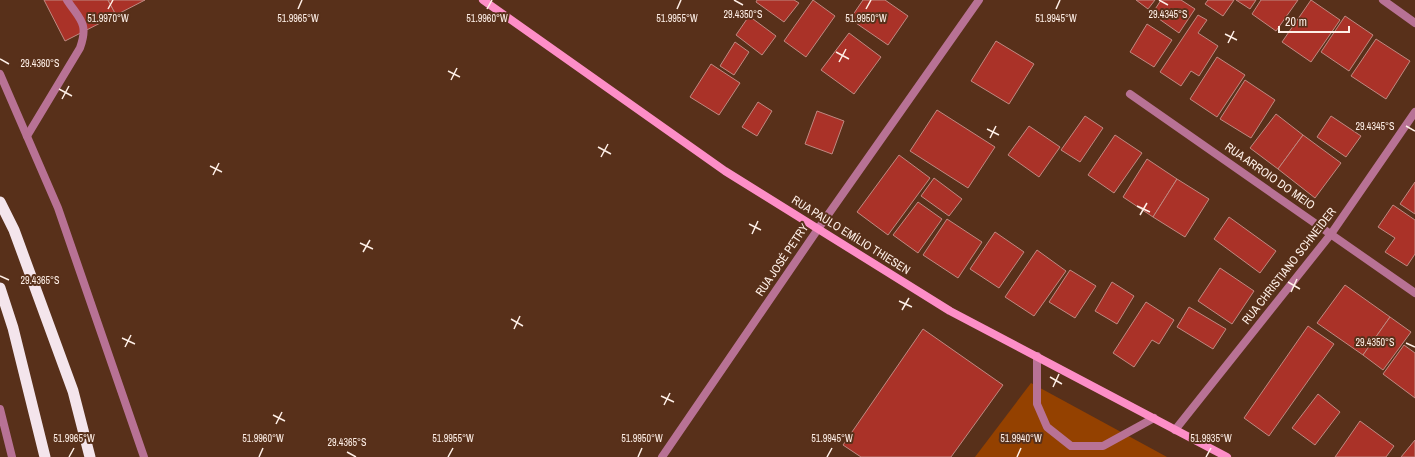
<svg xmlns="http://www.w3.org/2000/svg" width="1415" height="457" font-family="'Archivo Narrow',sans-serif">
<rect width="100%" height="100%" fill="#58301a"/>
<!-- green -->
<polygon fill="#944100" points="1031,383 1167,457 975,457"/>
<!-- building -->
<g fill="#aa3228" stroke="#bf8981">
<polygon points="44,0 108,0 116,15 65,41"/>
<polygon points="108,0 145,0 116,15"/>
<polygon points="757,0 794,0 799,3 784,22 756,2"/>
<polygon points="813,0 835,16 806,57 784,41"/>
<polygon points="863,0 885,0 908,16 888,45 850,19"/>
<polygon points="1136,0 1155,0 1148,9"/>
<polygon points="1161,0 1181,0 1195,9 1179,33 1152,14"/>
<polygon points="1208,0 1234,0 1223,16 1205,4"/>
<polygon points="1236,0 1256,0 1250,9"/>
<polygon points="1261,0 1298,0 1276,31 1252,14"/>
<polygon points="1311,0 1340,20 1311,62 1282,42"/>
<polygon points="1198,15 1207,20 1198,33 1218,46 1199,76 1191,71 1181,86 1160,72"/>
<polygon points="749,16 776,36 762,55 736,35"/>
<polygon points="1345,16 1373,35 1349,71 1321,52"/>
<polygon points="1147,24 1172,40 1154,67 1130,52"/>
<polygon points="849,33 881,57 854,94 821,70"/>
<polygon points="1376,39 1410,61 1386,99 1351,76"/>
<polygon points="996,41 1034,64 1009,104 971,81"/>
<polygon points="735,42 749,52 734,75 720,66"/>
<polygon points="1217,57 1245,75 1217,117 1190,99"/>
<polygon points="711,64 740,83 719,115 690,97"/>
<polygon points="1245,80 1275,100 1251,138 1220,119"/>
<polygon points="758,102 772,111 757,136 742,127"/>
<polygon points="937,110 995,147 968,188 910,151"/>
<polygon points="817,111 844,121 832,154 805,144"/>
<polygon points="1276,114 1303,135 1278,169 1250,148"/>
<polygon points="1085,116 1103,128 1080,162 1061,150"/>
<polygon points="1331,116 1361,136 1346,157 1317,137"/>
<polygon points="1029,126 1060,147 1039,177 1008,155"/>
<polygon points="1115,135 1142,153 1114,193 1088,175"/>
<polygon points="1303,135 1341,163 1315,198 1278,169"/>
<polygon points="899,155 930,178 888,235 857,212"/>
<polygon points="1147,159 1177,179 1153,217 1123,197"/>
<polygon points="934,178 962,199 949,216 921,196"/>
<polygon points="1177,179 1209,199 1185,237 1153,217"/>
<polygon points="1415,182 1415,214 1400,204"/>
<polygon points="918,202 942,219 918,253 893,235"/>
<polygon points="1393,205 1415,220 1415,254 1407,266 1385,252 1395,238 1378,227"/>
<polygon points="1229,217 1276,251 1260,273 1214,239"/>
<polygon points="947,219 982,242 958,278 923,255"/>
<polygon points="995,232 1024,252 999,288 970,269"/>
<polygon points="1037,250 1066,271 1034,316 1005,297"/>
<polygon points="1220,268 1254,291 1232,324 1198,301"/>
<polygon points="1070,270 1096,286 1075,318 1049,302"/>
<polygon points="1112,282 1134,296 1117,324 1095,311"/>
<polygon points="1345,285 1390,317 1363,355 1317,323"/>
<polygon points="1146,302 1174,320 1159,344 1152,340 1134,367 1113,353"/>
<polygon points="1189,307 1226,329 1213,349 1177,327"/>
<polygon points="1390,317 1411,332 1383,370 1363,355"/>
<polygon points="1308,326 1334,344 1269,436 1244,418"/>
<polygon points="923,329 1003,385 951,457 861,457 843,445"/>
<polygon points="1404,345 1415,353 1415,398 1383,374"/>
<polygon points="1318,394 1340,412 1315,445 1292,428"/>
<polygon points="1360,421 1394,446 1386,457 1335,457"/>
<polygon points="1415,440 1415,457 1401,457"/>
</g>
<g fill="none" stroke-linecap="round" stroke-linejoin="round">
<!-- service -->
<g stroke="#b87295" stroke-width="8">
<path d="M27 136 80 48C89 23 80 20 67 0"/>
<polyline points="1037,356 1037,404 1047,427 1071,446 1103,446 1154,418"/>
</g>
<!-- minor -->
<g stroke="#b87295" stroke-width="8">
<polyline points="1383,0 1415,23"/>
<polyline points="1130,94 1415,293"/>
<polyline points="662,457 818,229 979,0"/>
</g>
<!-- tertiary -->
<g stroke="#b87295" stroke-width="8">
<polyline points="0,74 58,208 144,457"/>
<polyline points="0,409 12,457"/>
<polyline points="1175,430 1331,234 1415,112"/>
</g>
<!-- secondary -->
<polyline stroke="#fd8ec7" stroke-width="8" points="483,0 725,171 950,311 1227,457"/>
<!-- trunk -->
<g stroke="#f4e5ec" stroke-width="11">
<polyline points="0,202 14,230 73,391 90,457"/>
<polyline points="0,288 13,328 45,457"/>
</g>
</g>
<!-- ticks -->
<path fill="none" stroke="#feefe7" stroke-width="1.5" d="M734 0 743 5M1159 0 1168 5M108 9 113 0M298 9 302 0M487 9 492 0M677 9 681 0M866 9 871 0M1056 9 1060 0M1225 34 1237 40M1228 43 1234 31M836 52 849 59M0 59 9 64M839 62 846 49M448 71 460 77M451 80 457 68M59 89 72 96M62 99 69 86M1406 126 1415 131M987 129 999 135M990 138 996 126M598 147 611 154M601 157 608 144M210 166 222 172M213 175 219 163M1137 206 1150 212M1140 215 1147 203M749 224 761 230M752 234 758 221M360 243 373 249M363 252 370 240M0 276 9 280M1288 282 1300 289M1291 292 1297 279M899 301 912 307M902 310 909 298M511 319 523 326M514 329 520 316M122 338 135 344M1406 343 1415 347M125 347 131 335M1050 377 1062 384M1053 387 1059 374M661 396 674 402M664 405 670 393M273 415 285 421M276 424 282 412M347 452 356 457M69 457 74 448M259 457 263 448M448 457 453 448M638 457 642 448M827 457 832 448M1017 457 1021 448M1206 457 1211 448"/>
<g text-anchor="middle" stroke-width="4" stroke-linejoin="round" paint-order="stroke">
<!-- street labels -->
<g font-size="12" fill="#feefe7" stroke="#58301a">
<text transform="translate(1270 176) rotate(35)" y="4">RUA ARROIO DO MEIO</text>
<text transform="translate(851 235) rotate(32)" y="4">RUA PAULO EMÍLIO THIESEN</text>
<text transform="translate(782 260) rotate(-56)" y="4">RUA JOSÉ PETRY</text>
<text transform="translate(1289 266) rotate(-52)" y="4">RUA CHRISTIANO SCHNEIDER</text>
</g>
</g>
<g font-size="10" text-anchor="middle" fill="#feefe7" stroke="#58301a" stroke-width="4" stroke-linejoin="round" paint-order="stroke">
<text x="743" y="18">29.4350°S</text>
<text x="1168" y="18">29.4345°S</text>
<text x="108" y="22">51.9970°W</text>
<text x="298" y="22">51.9965°W</text>
<text x="487" y="22">51.9960°W</text>
<text x="677" y="22">51.9955°W</text>
<text x="866" y="22">51.9950°W</text>
<text x="1056" y="22">51.9945°W</text>
<text x="40" y="67">29.4360°S</text>
<text x="1375" y="130">29.4345°S</text>
<text x="40" y="284">29.4365°S</text>
<text x="1375" y="346">29.4350°S</text>
<text x="74" y="442">51.9965°W</text>
<text x="263" y="442">51.9960°W</text>
<text x="453" y="442">51.9955°W</text>
<text x="642" y="442">51.9950°W</text>
<text x="832" y="442">51.9945°W</text>
<text x="1021" y="442">51.9940°W</text>
<text x="1211" y="442">51.9935°W</text>
<text x="347" y="446">29.4365°S</text>
</g>
<!-- scale -->
<path d="M1279 26v6h70v-6" fill="none" stroke="#feefe7" stroke-width="2"/>
<text x="1285" y="26" font-size="12" fill="#feefe7" stroke="#58301a" stroke-width="3" paint-order="stroke">20 m</text>
</svg>
